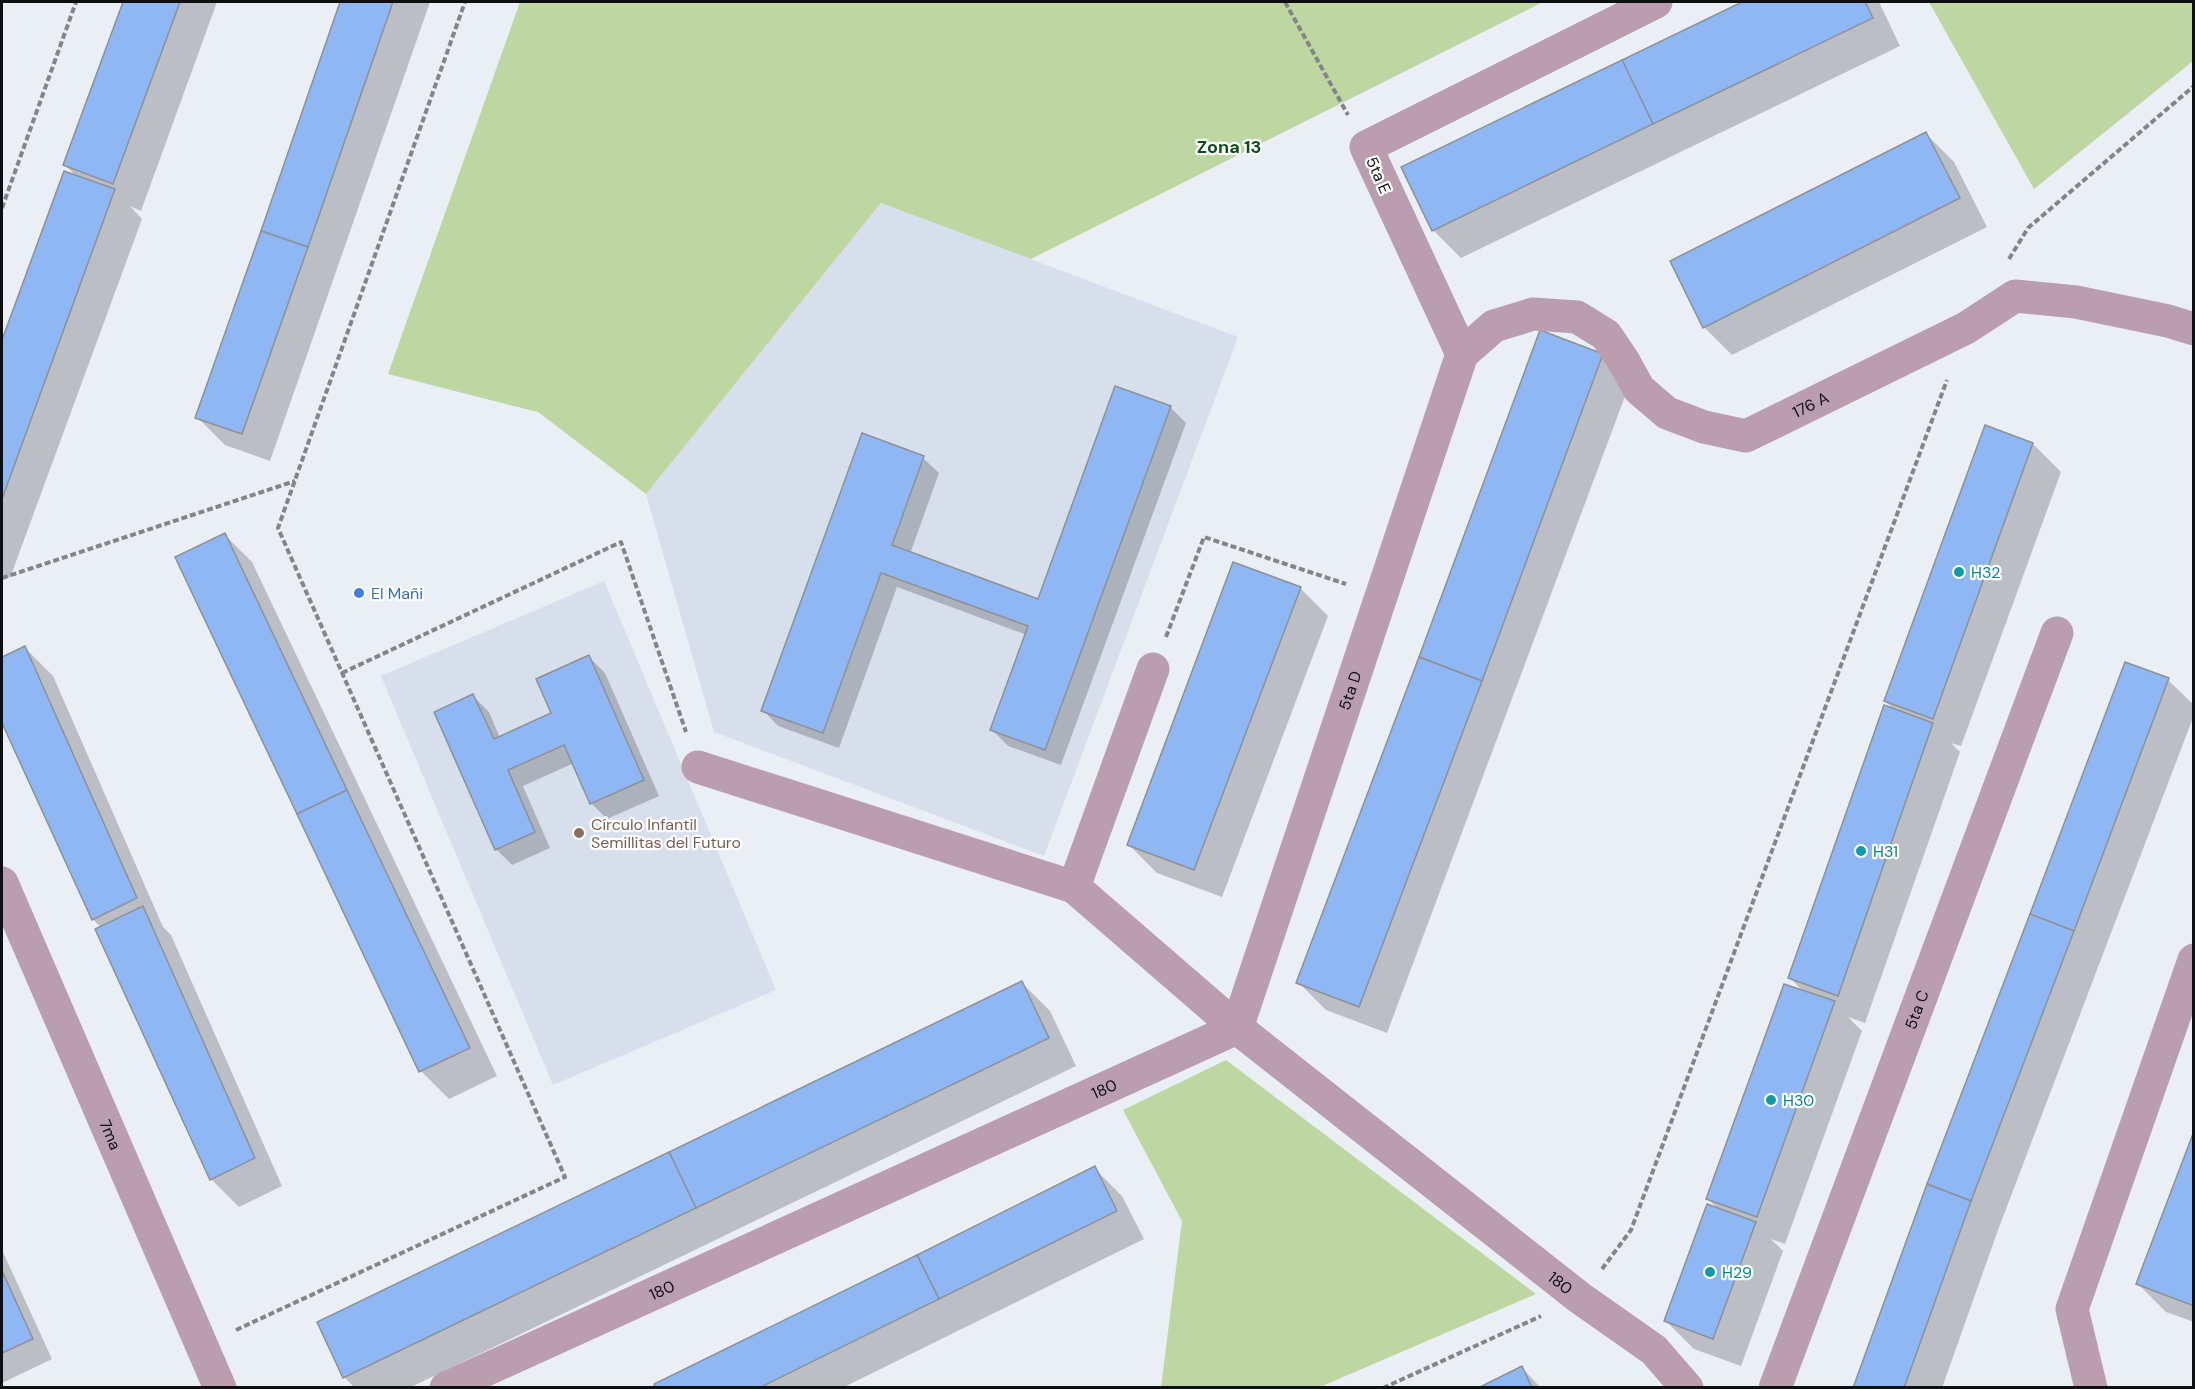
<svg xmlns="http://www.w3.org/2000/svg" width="2195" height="1389" font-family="'DM Sans',sans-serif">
<rect width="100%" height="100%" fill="#eaeef5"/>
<!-- built -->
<g fill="#d7dfec">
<polygon points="881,203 1238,337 1044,856 714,732 646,494"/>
<polygon points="604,581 776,990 553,1085 381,676"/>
</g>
<!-- green -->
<g fill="#bdd6a2">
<polygon points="520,2 1543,2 1031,259 881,203 646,494 538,412 388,374"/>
<polygon points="1929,2 2193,2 2193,61 2034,189"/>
<polygon points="1226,1060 1536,1294 1320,1387 1161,1387 1182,1221 1123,1110"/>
</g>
<!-- shadow -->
<g fill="#0003">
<polygon points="125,2 217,2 141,211 130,206 142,219 10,578 2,575 2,345 64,173 77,177 65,165"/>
<polygon points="341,2 430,2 270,461 225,445 197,417"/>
<polygon points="1746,2 1879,2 1900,46 1461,258 1433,230 1403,167"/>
<polygon points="1926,134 1954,162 1987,227 1732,355 1704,327"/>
<polygon points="1602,355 1630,383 1387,1033 1326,1010 1298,982"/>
<polygon points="1170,407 1186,423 1061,765 1008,746 992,730 1027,635 897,587 839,748 778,726 763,710 923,458 939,473 910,554 1039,601"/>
<polygon points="1986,427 2033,444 2061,472 1961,746 1951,743 1960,752 1865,1023 1848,1017 1862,1031 1785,1244 1771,1239 1783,1251 1741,1366 1694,1349 1666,1321 1720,1211 1708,1199 1804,992 1790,978 1895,711 1885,701"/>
<polygon points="224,534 252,562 497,1076 449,1099 421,1071"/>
<polygon points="1300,588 1328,616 1222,897 1157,873 1129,845"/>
<polygon points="25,648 53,676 163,927 171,935 282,1186 239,1207 211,1179 101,928 93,919 2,720 2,659"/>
<polygon points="589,657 605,673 659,796 607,819 591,803 574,763 523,786 550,848 512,865 496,849 473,696 489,712 500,738 553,714"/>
<polygon points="2168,680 2194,705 2194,715 1998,1230 1942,1388 1855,1388"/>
<polygon points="1022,983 1050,1011 1076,1066 409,1388 355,1388 344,1377"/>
<polygon points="2194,1135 2194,1322 2166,1312 2138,1284"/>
<polygon points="1094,1168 1122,1196 1144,1239 842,1388 648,1388"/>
<polygon points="2,1250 52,1359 2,1383"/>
<polygon points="1522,1368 1541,1388 1481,1388"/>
</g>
<!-- building -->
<g fill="#8eb7f4" stroke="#8d9197" stroke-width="1.5">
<polygon points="123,2 180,2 113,184 63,165"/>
<polygon points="340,2 393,2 308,247 261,231"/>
<polygon points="1742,2 1865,2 1873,18 1653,124 1622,60"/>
<polygon points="1622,60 1653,124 1432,231 1401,167"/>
<polygon points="1926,132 1960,198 1703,328 1670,261"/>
<polygon points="64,171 115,189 2,499 2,340"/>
<polygon points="261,231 308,247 242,434 195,418"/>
<polygon points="1540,330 1603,354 1482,681 1419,657"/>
<polygon points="1115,386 1171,406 1045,750 990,730 1028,626 881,573 823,733 761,711 862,433 924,456 892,545 1038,599"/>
<polygon points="1985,425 2033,443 1933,719 1884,701"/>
<polygon points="225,533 347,790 297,814 175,557"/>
<polygon points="1233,562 1301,587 1194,870 1127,845"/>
<polygon points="25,646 137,898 92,920 2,723 2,657"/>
<polygon points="589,655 644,780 590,804 564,745 508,770 535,832 495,850 434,712 473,694 494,739 551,713 536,679"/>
<polygon points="1419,657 1482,681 1359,1007 1296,983"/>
<polygon points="2125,662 2169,678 2074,931 2030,914"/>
<polygon points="1884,705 1933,723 1838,996 1788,978"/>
<polygon points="347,790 470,1048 419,1072 297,814"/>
<polygon points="143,906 255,1158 210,1180 95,929"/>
<polygon points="2030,914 2074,931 1971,1201 1927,1184"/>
<polygon points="1022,981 1049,1038 696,1208 669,1152"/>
<polygon points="1784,984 1835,1001 1757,1217 1706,1199"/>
<polygon points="2194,1131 2194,1306 2136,1284"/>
<polygon points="669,1152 696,1208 343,1378 317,1322"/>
<polygon points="1095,1166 1117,1211 939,1299 917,1255"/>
<polygon points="1927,1184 1971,1201 1904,1388 1853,1388"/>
<polygon points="1707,1204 1756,1222 1713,1339 1664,1321"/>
<polygon points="917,1255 939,1299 759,1388 656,1388 654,1384"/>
<polygon points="2,1271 33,1339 2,1353"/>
<polygon points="1522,1366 1532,1388 1478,1388"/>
</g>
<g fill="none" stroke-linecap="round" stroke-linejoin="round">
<!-- path -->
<g stroke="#82858a" stroke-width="4" stroke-dasharray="6 3" stroke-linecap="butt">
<polyline points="1285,2 1348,115"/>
<polyline points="2,208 76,2"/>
<polyline points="2009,259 2028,228 2194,86"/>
<polyline points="2,578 295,481"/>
<polyline points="1166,637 1204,537 1346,584"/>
<polyline points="342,673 621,542 686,732"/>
<polyline points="1602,1269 1631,1230 1947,380"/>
<polyline points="236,1330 565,1177 278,528 465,2"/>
<polyline points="1383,1388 1541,1316"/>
</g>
<!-- minor -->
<g stroke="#bb9db0" stroke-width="33">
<path id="s1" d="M1462 354 1494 326 1533 314 1577 317 1606 335 1623 360 1639 389 1667 413 1704 427 1746 436 1966 328 2015 296 2076 302 2168 321 2194 329"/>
<polyline points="1462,354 1366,147 1656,2"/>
<path id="s2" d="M698 767 1074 887 1237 1028 1580 1298 1654 1350 1687 1388"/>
<path id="s3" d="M2 883 220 1388"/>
<polyline points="1074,887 1153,669"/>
<path id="s4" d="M1237 1028 1462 354"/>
<path id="s5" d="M446 1388 1237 1028"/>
<path id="s6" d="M1775 1388 2057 633"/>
<polyline points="2091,1388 2072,1309 2194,960"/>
</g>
</g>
<!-- markers -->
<g fill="#0f9aa8" stroke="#fff" stroke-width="2">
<circle cx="1959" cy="572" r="6"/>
<circle cx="1861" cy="851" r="6"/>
<circle cx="1771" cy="1100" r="6"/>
<circle cx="1710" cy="1272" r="6"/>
</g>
<circle fill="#3f7fe0" stroke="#fff" stroke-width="2" cx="359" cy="593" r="6"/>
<circle fill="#8d6e63" stroke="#fff" stroke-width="2" cx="579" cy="833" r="6"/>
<g text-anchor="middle" stroke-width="4.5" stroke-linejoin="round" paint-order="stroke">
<!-- street labels -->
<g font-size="16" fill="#0e0f11" stroke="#fff">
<text transform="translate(1379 175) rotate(66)" y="6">5ta E</text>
<text dy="6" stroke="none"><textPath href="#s1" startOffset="416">176 A</textPath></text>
<text dy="6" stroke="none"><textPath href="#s4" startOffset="356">5ta D</textPath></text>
<text dy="6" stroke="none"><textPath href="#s6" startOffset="404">5ta C</textPath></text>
<text dy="6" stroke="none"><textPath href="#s5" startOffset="723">180</textPath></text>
<text dy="6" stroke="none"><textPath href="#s3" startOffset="274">7ma</textPath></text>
<text dy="6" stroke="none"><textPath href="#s2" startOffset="1022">180</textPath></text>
<text dy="6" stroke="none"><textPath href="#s5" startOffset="237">180</textPath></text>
</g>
<!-- culture labels -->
<g font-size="16" fill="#0d838f" stroke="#fff" text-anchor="start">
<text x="1971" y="578">H32</text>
<text x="1873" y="857">H31</text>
<text x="1783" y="1106">H30</text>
<text x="1722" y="1278">H29</text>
</g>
<!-- shop labels -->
<g font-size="16" fill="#366cbe" stroke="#fff" text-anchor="start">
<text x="371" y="599">El Mañi</text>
</g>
<!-- education labels -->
<g font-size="16" fill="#785e54" stroke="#fff" text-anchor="start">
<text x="591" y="830">Círculo Infantil<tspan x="591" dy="18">Semillitas del Futuro</tspan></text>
</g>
<!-- neighbourhood labels -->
<g font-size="18" font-weight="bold" fill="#0d4e1e" stroke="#fff">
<text x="1229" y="153">Zona 13</text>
</g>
</g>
<!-- border -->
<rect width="2195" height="1389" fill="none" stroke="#0e0f11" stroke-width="6"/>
</svg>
